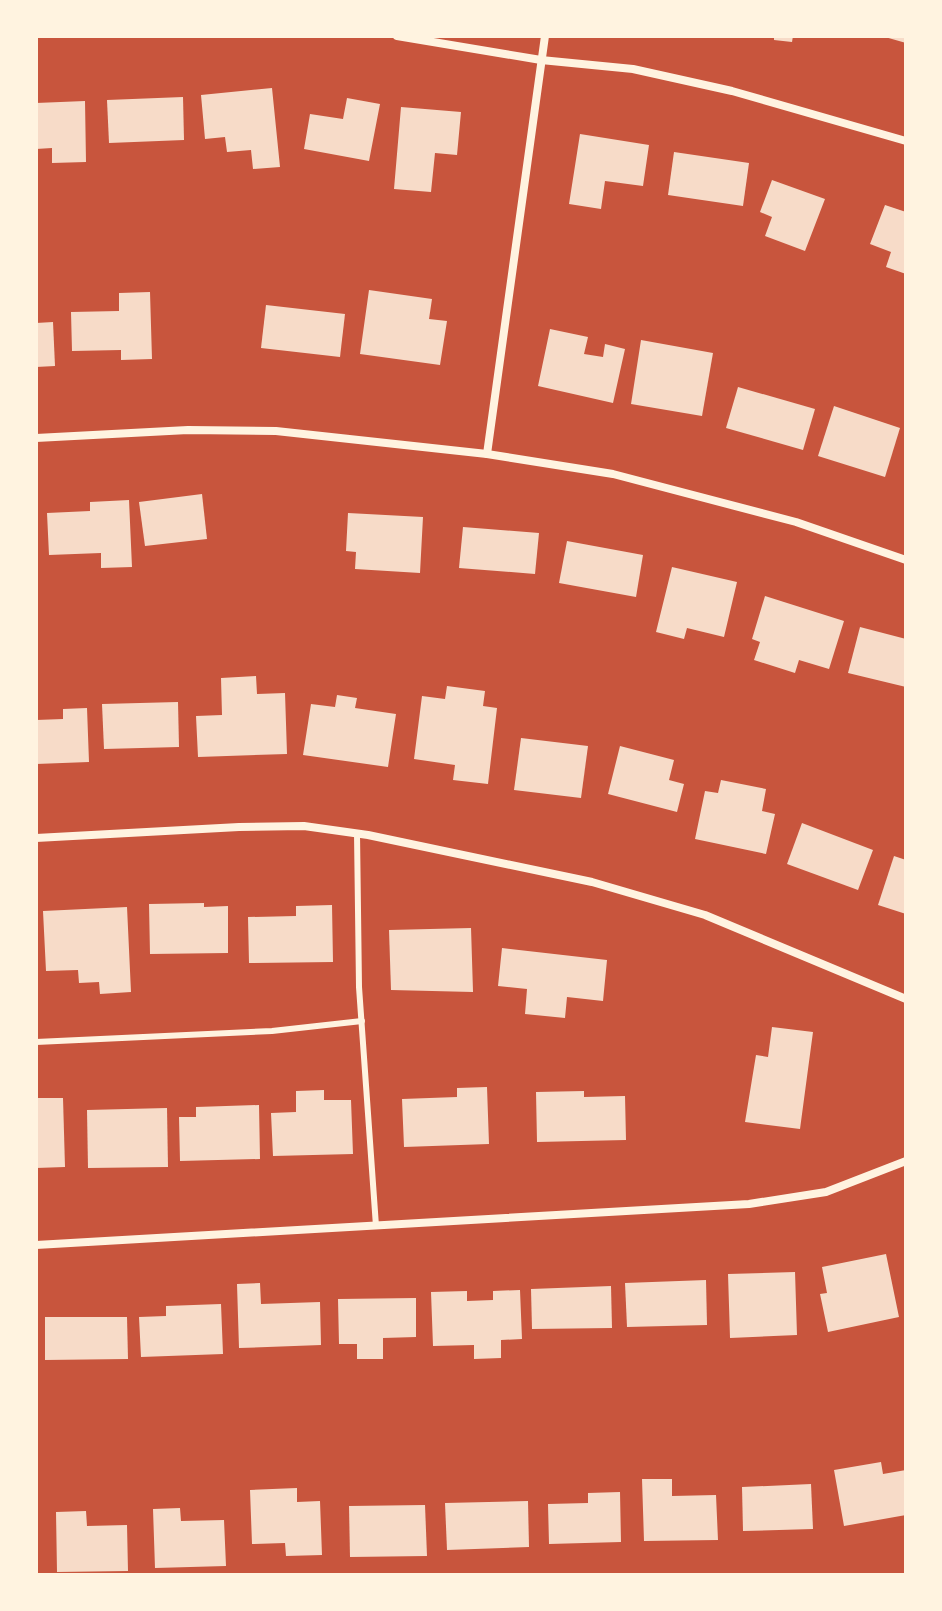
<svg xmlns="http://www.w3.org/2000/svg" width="942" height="1611" font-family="'Fira Sans Condensed',sans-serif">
<rect width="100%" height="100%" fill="#c8553d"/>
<!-- building -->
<g fill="#f7dbc8">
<polygon points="774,36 793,36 792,42 774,40"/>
<polygon points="885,36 906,36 906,43 885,37"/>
<polygon points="272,88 280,167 253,169 251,150 227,152 225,137 205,139 201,95"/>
<polygon points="183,97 184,140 109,143 107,100"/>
<polygon points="347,98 380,104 369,161 304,149 310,114 343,119"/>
<polygon points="85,101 86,162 52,163 52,148 36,149 36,103"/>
<polygon points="401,107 461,112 457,155 435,153 431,192 394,189"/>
<polygon points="580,134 649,145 643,186 605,181 601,209 569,204"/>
<polygon points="674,152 749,163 743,206 668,195"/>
<polygon points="772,180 825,199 805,251 765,236 772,217 760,212"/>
<polygon points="885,205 906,212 906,274 886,267 891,252 870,244"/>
<polygon points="369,290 432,299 429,319 447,321 440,365 360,354"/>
<polygon points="150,292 152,359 121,360 121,350 72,351 71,312 119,311 119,293"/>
<polygon points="266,305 345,314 340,357 261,348"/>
<polygon points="53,322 55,366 36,367 36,323"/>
<polygon points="550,329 588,337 584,354 603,357 605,344 625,349 613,403 538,386"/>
<polygon points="641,340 713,353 702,416 631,404"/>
<polygon points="738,387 815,409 803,450 726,428"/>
<polygon points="834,406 900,428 885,477 818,456"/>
<polygon points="202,494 207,539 145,546 139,502"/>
<polygon points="129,500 132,567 101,568 101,553 49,555 47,513 90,511 90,502"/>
<polygon points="348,513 423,517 420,573 355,569 356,552 346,551"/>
<polygon points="463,527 539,533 535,574 459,568"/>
<polygon points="567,541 643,555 636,597 559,583"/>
<polygon points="672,567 737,582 724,637 687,628 684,639 656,632"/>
<polygon points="765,596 844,621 829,669 799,660 795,673 754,660 760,642 752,639"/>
<polygon points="860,627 906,639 906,687 848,673"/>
<polygon points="256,676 257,694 285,693 287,754 198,757 196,716 222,715 221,678"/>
<polygon points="447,686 485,691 483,706 497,708 488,784 453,780 455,765 414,759 422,696 445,699"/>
<polygon points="337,695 357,698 355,708 396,714 388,767 303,755 311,704 335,707"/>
<polygon points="178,702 179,747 104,749 102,704"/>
<polygon points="87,708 89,762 36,764 36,720 63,719 63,709"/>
<polygon points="521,738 588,746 581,798 514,790"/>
<polygon points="620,746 674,760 669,780 684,784 677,812 608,794"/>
<polygon points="721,780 766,789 762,811 775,814 766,854 695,839 705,791 718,793"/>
<polygon points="802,823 873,850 858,890 787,864"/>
<polygon points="894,856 906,860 906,914 878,905"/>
<polygon points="204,903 204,907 228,906 228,953 150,954 149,904"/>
<polygon points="332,905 333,962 249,963 248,917 296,916 296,906"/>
<polygon points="127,907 131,992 100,994 99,982 79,983 78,970 46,971 43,911"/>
<polygon points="471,928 473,992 391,990 389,930"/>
<polygon points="502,948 607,960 603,1001 567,997 565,1018 525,1014 527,989 498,986"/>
<polygon points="772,1027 813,1032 800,1129 745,1122 756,1055 768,1057"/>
<polygon points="487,1087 489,1144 404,1147 402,1099 457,1097 457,1088"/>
<polygon points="324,1090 324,1100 351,1100 353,1154 273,1156 271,1113 296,1112 296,1091"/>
<polygon points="584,1091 584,1097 625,1096 626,1140 537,1142 536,1092"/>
<polygon points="36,1098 63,1098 65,1167 36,1168"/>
<polygon points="259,1105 260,1159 180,1161 179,1117 196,1117 196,1107"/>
<polygon points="167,1108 168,1167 88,1168 87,1110"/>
<polygon points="886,1254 899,1317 828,1332 820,1294 827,1293 822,1267"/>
<polygon points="795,1272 797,1335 730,1338 728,1274"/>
<polygon points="706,1280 707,1325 627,1327 625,1283"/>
<polygon points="260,1283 261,1304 320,1302 321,1345 239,1348 237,1284"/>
<polygon points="611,1286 612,1328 532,1329 531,1289"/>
<polygon points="520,1290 522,1339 501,1340 501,1358 474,1359 474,1345 433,1346 431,1292 467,1291 467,1301 493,1300 493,1291"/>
<polygon points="416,1298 416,1337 383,1338 383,1359 357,1359 357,1344 339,1344 338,1299"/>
<polygon points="221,1304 223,1354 141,1357 139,1317 166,1316 166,1306"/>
<polygon points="45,1317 127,1317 128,1359 45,1360"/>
<polygon points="881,1462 883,1474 906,1470 906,1515 844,1526 834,1470"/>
<polygon points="642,1479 672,1479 672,1496 716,1495 718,1540 644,1541"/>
<polygon points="811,1484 813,1529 743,1531 742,1487"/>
<polygon points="297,1488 297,1502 320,1501 322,1555 286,1556 285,1543 252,1544 250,1490"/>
<polygon points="620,1492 621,1542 549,1544 548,1504 588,1503 588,1493"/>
<polygon points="528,1501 529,1547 447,1550 445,1503"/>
<polygon points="425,1505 427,1556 350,1557 349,1506"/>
<polygon points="180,1508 181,1521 224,1520 226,1566 155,1568 153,1509"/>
<polygon points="86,1511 87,1526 127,1525 128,1571 57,1572 56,1512"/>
</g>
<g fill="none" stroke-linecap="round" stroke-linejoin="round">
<!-- service -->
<g stroke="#fff3e0" stroke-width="6">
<polyline points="357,833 359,987 376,1226"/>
<polyline points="36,1042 272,1031 362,1021"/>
</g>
<!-- minor -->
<g stroke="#fff3e0" stroke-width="8">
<polyline points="397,36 541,60 633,69 732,91 906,141"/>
<polyline points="36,438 188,430 276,431 487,454 613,474 796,522 906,560"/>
<polyline points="487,454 545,36"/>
<polyline points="36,838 239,827 304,826 368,835 592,882 705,915 906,999"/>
<polyline points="36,1245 749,1204 826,1192 906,1161"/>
</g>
</g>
<!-- border -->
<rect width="942" height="1611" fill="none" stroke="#fff3e0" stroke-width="76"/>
</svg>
